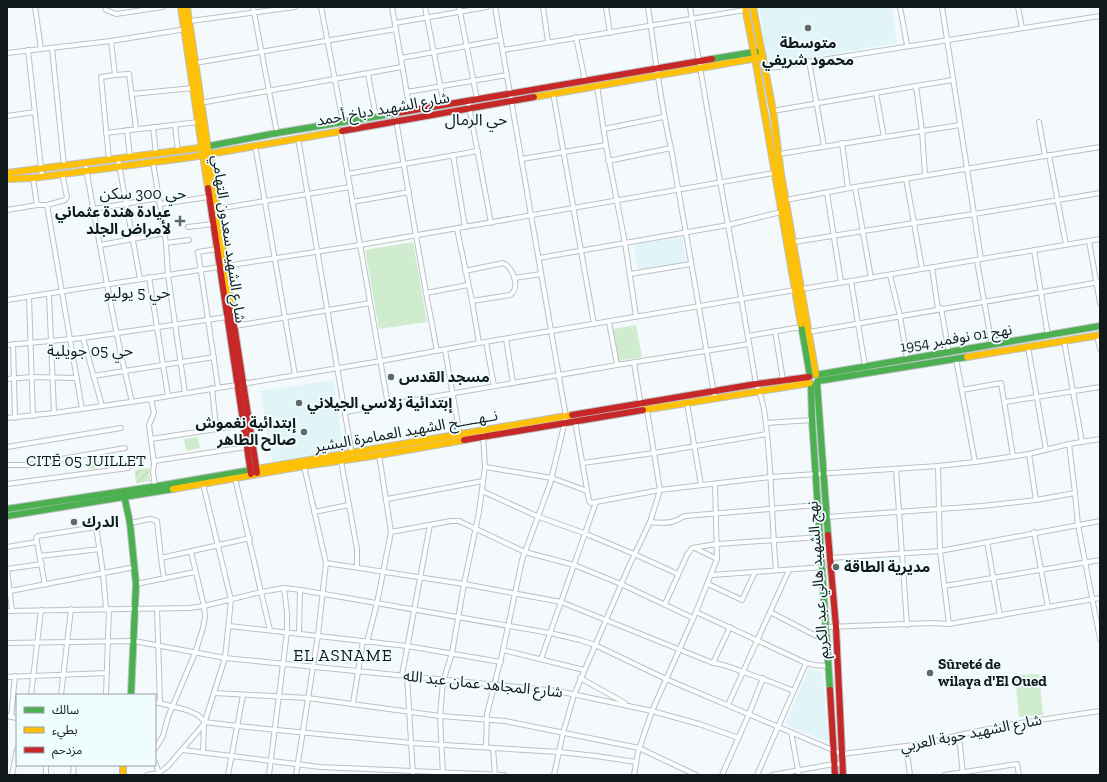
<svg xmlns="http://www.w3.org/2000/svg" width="1107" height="782" font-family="'Zilla Slab','Noto Sans Arabic',serif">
<defs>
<pattern id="garden-furrows" width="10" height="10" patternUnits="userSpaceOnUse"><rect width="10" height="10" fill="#cfecce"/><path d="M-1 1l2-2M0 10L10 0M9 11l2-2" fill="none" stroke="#b1cab0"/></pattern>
</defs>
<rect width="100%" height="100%" fill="#f4fafc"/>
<!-- built -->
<g fill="#e1f5f8">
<polygon points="759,7 892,7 897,43 768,65"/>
<polygon points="682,236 686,262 638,270 633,245"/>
<polygon points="333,380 344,451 272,462 260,391"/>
<polygon points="809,668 823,672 828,740 826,741 785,725"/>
</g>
<!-- green -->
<g fill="#cfecce">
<polygon points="413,242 427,322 379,329 365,250"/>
<polygon points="636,325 642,357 619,361 613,329"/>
<polygon points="198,437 200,448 186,451 184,439"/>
<polygon points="97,458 98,468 88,469 87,459"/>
<polygon points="1039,674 1043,715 1019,717 1015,675"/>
</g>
<!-- garden -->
<polygon fill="url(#garden-furrows)" points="149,468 150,481 136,483 135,470"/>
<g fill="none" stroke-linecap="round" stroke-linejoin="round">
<!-- street casing -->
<g stroke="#bbc1c3" stroke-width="6">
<g id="street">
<polyline points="35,7 41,49"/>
<polyline points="105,7 106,10 116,14 163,7"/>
<polyline points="253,7 277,133"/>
<polyline points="321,7 343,122"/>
<polyline points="392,7 410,111"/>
<polyline points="425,7 444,105"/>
<polyline points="459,7 477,99"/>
<polyline points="543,7 548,42"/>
<polyline points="606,7 610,33"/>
<path d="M648 7C655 54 660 102 671 148L715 399"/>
<path d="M690 7C710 133 735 258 756 384 765 402 766 424 768 444 772 486 772 528 776 570"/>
<polyline points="900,7 907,45"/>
<polyline points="1018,7 1022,28"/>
<polyline points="190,21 295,7"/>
<polyline points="395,23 487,7"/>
<polyline points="576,37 585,81"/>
<polyline points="52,48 64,166"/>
<polyline points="28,50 42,177"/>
<polyline points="503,50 745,10"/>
<polyline points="7,53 111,41 186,29"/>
<polyline points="401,58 500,40"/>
<polyline points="809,61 824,146"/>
<polyline points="195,63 396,29"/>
<polyline points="765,69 1100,16"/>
<polyline points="368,74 376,117"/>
<polyline points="115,75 129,74 136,128"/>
<polyline points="597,86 606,145 625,243 636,316"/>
<polyline points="916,86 953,80"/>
<polyline points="407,92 507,75"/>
<polyline points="553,93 594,324"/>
<polyline points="876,93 884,137"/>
<polyline points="132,94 193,88"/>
<polyline points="468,101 491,223"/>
<polyline points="200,103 402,67"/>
<polyline points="773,111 916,86 922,131 779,154"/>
<polyline points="7,116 35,112"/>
<polyline points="396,120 426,293 437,351"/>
<polyline points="1039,122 1045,156"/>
<polyline points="175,125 178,152"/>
<polyline points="153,127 156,154"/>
<polyline points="604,129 663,117"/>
<polyline points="127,130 130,157"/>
<polyline points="340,130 388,405"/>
<polyline points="106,133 198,122"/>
<polyline points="298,138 352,455"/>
<polyline points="842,143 848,188"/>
<polyline points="255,145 295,375"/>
<polyline points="453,155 465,227"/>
<polyline points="1049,155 1066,245"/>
<polyline points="118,159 140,279"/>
<polyline points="522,159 606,145"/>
<polyline points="109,160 101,77 115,75 111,41"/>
<polyline points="608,161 671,148"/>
<polyline points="153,162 166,243 168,275 185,393"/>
<path d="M86 168C100 246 113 324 132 402"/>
<polyline points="347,174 478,151"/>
<polyline points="925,175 922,131 960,125"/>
<polyline points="33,178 37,205 47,205 82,409"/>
<polyline points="855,187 871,278"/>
<polyline points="827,193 841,282"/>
<polyline points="786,200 855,187 1100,147"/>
<polyline points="352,202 409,192"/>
<polyline points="160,204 209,197"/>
<polyline points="47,205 65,200 67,197 62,173"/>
<polyline points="94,209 159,198"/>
<polyline points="216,209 350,187"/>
<polyline points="7,210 37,205"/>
<polyline points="188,227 213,224"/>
<polyline points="457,229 472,301 479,343"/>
<polyline points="1089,241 1100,303"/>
<polyline points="794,242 914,223 906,179"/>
<polyline points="166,243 189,240"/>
<polyline points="101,245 164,233"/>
<polyline points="217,249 198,252 218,387"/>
<polyline points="1034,250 1048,336"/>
<polyline points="539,258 728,225 781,212"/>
<polyline points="981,259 974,214 1100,193"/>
<polyline points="977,261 992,346"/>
<polyline points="932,268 938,309"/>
<polyline points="922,269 914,223 974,214 942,7"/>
<path d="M465 271 503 263C513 267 521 288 510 295L472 301"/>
<polyline points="630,274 691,264"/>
<polyline points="890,275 900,316 907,359"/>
<polyline points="149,277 168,396"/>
<polyline points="514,278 541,274"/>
<polyline points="851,281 1100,239"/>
<polyline points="801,289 851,281 865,366"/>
<polyline points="426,293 468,285"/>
<polyline points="49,294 54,413"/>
<polyline points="29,297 33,416"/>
<polyline points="7,300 360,245 774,173"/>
<polyline points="941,308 949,353"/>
<polyline points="609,322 617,365"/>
<polyline points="235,326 370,303"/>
<polyline points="775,331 783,380"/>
<polyline points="809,332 1100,282"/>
<polyline points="1097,335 1100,349"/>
<polyline points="748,336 801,327"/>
<polyline points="83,338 102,406"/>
<polyline points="506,339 513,383"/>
<polyline points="1064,341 1082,442"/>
<polyline points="486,342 494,386"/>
<polyline points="13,344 15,418"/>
<polyline points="7,345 83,338 227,317"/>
<polyline points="1028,347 1046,450"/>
<polyline points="445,350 460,436"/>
<polyline points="956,359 975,462"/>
<polyline points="634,363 641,406"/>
<polyline points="93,376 214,357"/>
<polyline points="7,379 32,377 77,378"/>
<polyline points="212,388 216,428"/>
<polyline points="962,390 1001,383 1013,456"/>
<polyline points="151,399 154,413 149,425 154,464 153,472 155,487"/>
<polyline points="1005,402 1100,387"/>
<polyline points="687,403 701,485"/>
<polyline points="345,412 617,365 749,344"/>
<polyline points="7,418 54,413 151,399 381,361 479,343 795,290"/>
<polyline points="766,423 812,420"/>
<polyline points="151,439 243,425"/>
<polyline points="1069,444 1075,493 1078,525 1100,639"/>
<polyline points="7,447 121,428"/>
<polyline points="154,461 246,447"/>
<polyline points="341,461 357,549 357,567"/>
<polyline points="583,463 654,453 767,434"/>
<polyline points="7,465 27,465 125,448"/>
<polyline points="938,466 940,551 949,624"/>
<polyline points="485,467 552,478 587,491"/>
<polyline points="896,469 907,625"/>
<polyline points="7,484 128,468"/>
<polyline points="482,491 539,517 584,533 634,554 678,574"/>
<polyline points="387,499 483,481"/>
<polyline points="1036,500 1075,493"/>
<polyline points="596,502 660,490 771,477 938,466 975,462 1029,454 1069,444 1100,439"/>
<polyline points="314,512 349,505"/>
<polyline points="826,517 982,506 1036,500 1029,454"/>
<path d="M650 522C659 523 669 524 677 520 680 519 681 517 685 516L818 505"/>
<polyline points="130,523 150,519 157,521 161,558 250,538"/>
<polyline points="391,532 451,521 459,521 525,552 574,565 621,584 693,618"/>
<polyline points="37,542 36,538 38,536 96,527 103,573 106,609"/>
<polyline points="987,542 1000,616"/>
<polyline points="7,547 37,542 45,585"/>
<polyline points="695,548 717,559"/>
<polyline points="40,556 100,549"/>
<polyline points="161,558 164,579"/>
<polyline points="830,558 940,551 1100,521"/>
<path d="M326 563 464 584 561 602 713 663C724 664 733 668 743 672 761 678 777 684 794 691"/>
<polyline points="7,569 12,611"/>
<polyline points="7,569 42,564"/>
<polyline points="712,575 824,567"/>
<polyline points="136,584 195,572"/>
<polyline points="708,584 742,600 755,572"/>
<polyline points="944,586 1100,560"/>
<polyline points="10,591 135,567"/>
<polyline points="665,604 687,555 692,548 717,544 821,537"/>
<polyline points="1048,607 1100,598"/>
<polyline points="157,609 160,703"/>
<polyline points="7,611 190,608 204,606 261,592 235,478"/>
<polyline points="696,612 806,663 814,665 829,666"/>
<polyline points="770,612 828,642"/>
<polyline points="229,626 407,646 501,662"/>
<polyline points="827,627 932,623 949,624 1048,607 1034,532"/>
<polyline points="270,630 261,592 284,588 301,590 550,633 580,640 595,645 666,679 842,754 929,743 959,735 1013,724 1100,711"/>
<polyline points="299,633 300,590"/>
<polyline points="367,642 377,603 391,532 379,455"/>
<polyline points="7,643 134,641 225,658 558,691 652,711 699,724 739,738"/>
<polyline points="503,650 584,670"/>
<polyline points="541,659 596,502 591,503 589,501 575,421"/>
<polyline points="713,663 730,627"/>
<polyline points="402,675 430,525"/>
<polyline points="407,676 413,775"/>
<polyline points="7,677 107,673"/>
<polyline points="580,678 625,703"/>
<polyline points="214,693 308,698 440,716 505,721 639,748 696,775"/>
<polyline points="31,695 41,610"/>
<polyline points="61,695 71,609"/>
<polyline points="106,695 109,609"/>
<polyline points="155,702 187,710 198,715 205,722 237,726 412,743 559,752 596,756 636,762"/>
<polyline points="353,703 363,641"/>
<polyline points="728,705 789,570"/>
<polyline points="7,716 17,718"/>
<polyline points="11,717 15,676"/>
<polyline points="791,732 799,775"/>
<polyline points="959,735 963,775"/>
<polyline points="906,746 910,775"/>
<polyline points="486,747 487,714 503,650 522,560 550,484 566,417 495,7"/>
<polyline points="493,748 495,775"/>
<polyline points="155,749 163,736 168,717 195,653 203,628 205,617 204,606 191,552"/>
<polyline points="183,750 320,767 504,775"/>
<polyline points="203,752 204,724"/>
<polyline points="155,762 159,773"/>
<polyline points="12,775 17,750"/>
<polyline points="46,775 46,765"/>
<polyline points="73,775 74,765"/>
<polyline points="147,775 159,773 168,766 204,724 225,658 231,600 203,484"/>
<polyline points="228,775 243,695"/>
<polyline points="269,775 287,632 287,613 284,588"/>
<polyline points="296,775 318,635 326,563 304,466"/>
<polyline points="443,775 440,716 443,682 452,653 464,584 479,512 485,467 483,435"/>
<polyline points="554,775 563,733 574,695 629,566 650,522 660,490 647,410"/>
<polyline points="634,775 638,752 652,711 696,612 717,559 715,484"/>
<polyline points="722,775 749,714 763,678"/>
<polyline points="757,775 806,663"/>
<polyline points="772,775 834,764 843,764"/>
<polyline points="945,775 1017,764 1019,775"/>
</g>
</g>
<!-- fast casing -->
<g stroke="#bbc1c3" stroke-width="8">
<g id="fast">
<polyline points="712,59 761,51"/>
<polyline points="199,148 277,133 391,114"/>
<polyline points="801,324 810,376"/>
<polyline points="816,375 1100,326"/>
<polyline points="818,381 967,357"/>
<polyline points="817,383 828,535"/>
<polyline points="811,384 812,420 830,690"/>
<polyline points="124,495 130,523 136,584 131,695"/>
<polyline points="7,509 158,486 257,469"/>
<polyline points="7,516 173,489"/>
</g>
</g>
<!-- slow casing -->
<g stroke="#bbc1c3" stroke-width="8">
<g id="slow">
<polyline points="181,7 208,188"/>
<path d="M187 7C202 106 216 206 231 305"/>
<polyline points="745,7 755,58 801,324"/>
<polyline points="753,7 773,111 781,174 816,375"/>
<polyline points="534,97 763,57"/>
<polyline points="7,173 199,148"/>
<polyline points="7,179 33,178 192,157 342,131"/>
<polyline points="967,357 1100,335"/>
<polyline points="643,410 810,383"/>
<polyline points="257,469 572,415"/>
<polyline points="173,489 304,466 379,455 464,440"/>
<polyline points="123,765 123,775"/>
</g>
</g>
<!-- jam casing -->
<g stroke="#bbc1c3" stroke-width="8">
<g id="jam">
<polyline points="391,114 712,59"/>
<polyline points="342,131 534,97"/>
<polyline points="208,188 251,474"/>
<polyline points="231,305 257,473"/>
<polyline points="572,415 756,384 809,377"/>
<polyline points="464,440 643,410"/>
<polyline points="828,535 836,627 843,775"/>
<polyline points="830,690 835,775"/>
</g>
</g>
<!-- street -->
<use href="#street" stroke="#fdfeff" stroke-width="4"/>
<!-- fast -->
<use href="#fast" stroke="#4caf50" stroke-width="6"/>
<!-- slow -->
<use href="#slow" stroke="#ffc107" stroke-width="6"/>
<!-- jam -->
<use href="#jam" stroke="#c62828" stroke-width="6"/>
</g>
<!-- markers -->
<g fill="#606869" stroke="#f0fdff" stroke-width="1.5">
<circle cx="808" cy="28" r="4"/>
<path d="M178 215h4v4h4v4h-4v4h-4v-4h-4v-4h4z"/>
<circle cx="391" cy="377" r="4"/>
<circle cx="299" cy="403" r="4"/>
<circle cx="304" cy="432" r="4"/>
<circle cx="74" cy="522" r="4"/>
<circle cx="836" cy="567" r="4"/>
<circle cx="930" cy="673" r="4"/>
</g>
<g text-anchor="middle" stroke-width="3.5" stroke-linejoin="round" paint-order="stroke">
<!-- poi labels -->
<g font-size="15" font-weight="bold" fill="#11191a" stroke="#f0fdff" text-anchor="start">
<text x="808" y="48" text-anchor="middle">متوسطة<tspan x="808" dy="17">محمود شريفي</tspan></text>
<text x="171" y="217" text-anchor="end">عيادة هندة عثماني<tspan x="171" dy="17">لأمراض الجلد</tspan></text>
<text x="399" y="382">مسجد القدس</text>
<text x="307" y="408">إبتدائية زلاسي الجيلاني</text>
<text x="296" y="428" text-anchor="end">إبتدائية نغموش<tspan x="296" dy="17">صالح الطاهر</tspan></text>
<text x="82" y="527">الدرك</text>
<text x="844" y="572">مديرية الطاقة</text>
<text x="938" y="669">Sûreté de<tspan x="938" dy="17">wilaya d'El Oued</tspan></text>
</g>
<!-- street labels -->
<g font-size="15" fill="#11191a" stroke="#f0fdff">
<text transform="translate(383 109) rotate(-10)" y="5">شارع الشهيد دباخ أحمد</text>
<text transform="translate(229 239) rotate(82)" y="5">شارع الشهيد سعدون التهامي</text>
<text transform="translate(956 338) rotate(-9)" y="5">نهج 01 نوفمبر 1954</text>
<text transform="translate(406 431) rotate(-10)" y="5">نــهـــــج الشهيد العمامرة البشير</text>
<text transform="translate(818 580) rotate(-94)" y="5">نهج الشهيد هالي عبد الكريم</text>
<text transform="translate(483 684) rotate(6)" y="5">شارع المجاهد عمان عبد الله</text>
<text transform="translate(971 733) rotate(-11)" y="5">شارع الشهيد حوبة العربي</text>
</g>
<!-- neighbourhood labels -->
<g font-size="16" fill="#11191a" stroke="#f0fdff">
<text x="476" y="125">حي الرمال</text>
<text x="143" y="199">حي 300 سكن</text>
<text x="137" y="298">حي 5 يوليو</text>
<text x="90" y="356">حي 05 جويلية</text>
<text x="86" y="466">CITÉ 05 JUILLET</text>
</g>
<!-- quarter labels -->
<g font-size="17" letter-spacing="1" fill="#11191a" stroke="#f0fdff">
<text x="343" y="661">EL ASNAME</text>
</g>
</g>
<!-- border -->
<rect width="1107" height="782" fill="none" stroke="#11191a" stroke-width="16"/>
<!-- legend -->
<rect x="16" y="694" width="140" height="72" fill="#f0fdff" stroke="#97a2a3"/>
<rect x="24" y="707" width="20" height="6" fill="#4caf50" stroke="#97a2a3"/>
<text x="52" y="714" font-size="12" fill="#11191a">سالك</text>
<rect x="24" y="727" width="20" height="6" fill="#ffc107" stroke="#97a2a3"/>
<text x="52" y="734" font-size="12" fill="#11191a">بطيء</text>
<rect x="24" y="747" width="20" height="6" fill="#c62828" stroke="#97a2a3"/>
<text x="52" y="754" font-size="12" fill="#11191a">مزدحم</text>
</svg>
